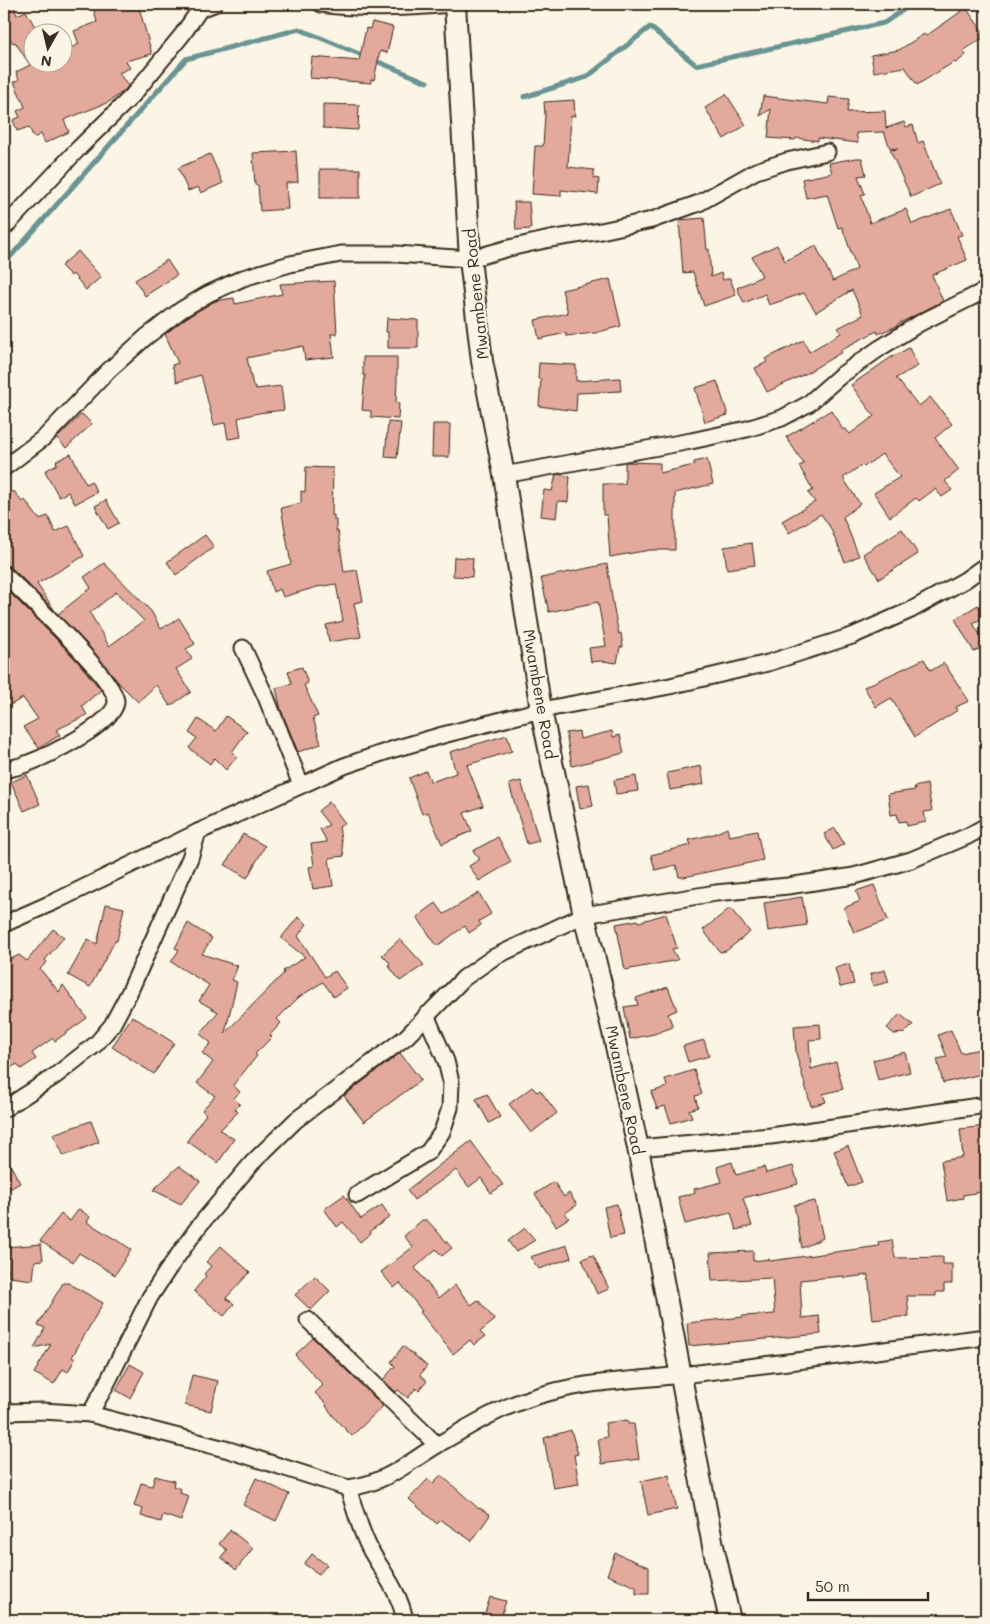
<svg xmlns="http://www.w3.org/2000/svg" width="990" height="1624" font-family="Mali,sans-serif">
<rect width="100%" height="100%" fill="#fcf5e5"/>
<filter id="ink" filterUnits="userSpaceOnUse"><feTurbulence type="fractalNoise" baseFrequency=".02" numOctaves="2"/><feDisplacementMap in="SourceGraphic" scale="10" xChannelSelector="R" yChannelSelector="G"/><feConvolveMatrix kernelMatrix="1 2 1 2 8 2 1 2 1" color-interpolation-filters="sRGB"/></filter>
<g filter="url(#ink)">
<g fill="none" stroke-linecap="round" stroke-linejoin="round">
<!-- stream -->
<g stroke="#699492" stroke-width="5">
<polyline points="524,97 587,77 650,27 696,65 884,23 912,4"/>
<polyline points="4,264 186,59 299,29 427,82"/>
</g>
</g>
<!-- building -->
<g fill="#e2a99c" stroke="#3b2a1e" fill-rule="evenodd">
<polygon points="4,4 13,4 17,15 26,11 38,32 32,32 32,64 36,62 62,62 62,52 79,44 74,31 97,22 92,4 138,4 152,54 126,61 130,68 119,73 128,86 125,90 109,102 64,120 69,132 45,143 41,134 34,138 29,127 17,131 13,120 20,117 17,111 25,107 14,82 19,80 16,72 30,65 15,42 13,43 4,30"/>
<polygon points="966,8 986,36 963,51 966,55 956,63 954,62 917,85 905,67 874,72 871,55 899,50 924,34 926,36"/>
<polygon points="372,22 393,27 387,53 380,51 374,80 371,79 371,83 310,78 312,57 359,61 366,28 370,29"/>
<polygon points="726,94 746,125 724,139 705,108"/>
<polygon points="763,96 828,104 829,97 849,99 847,112 885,111 886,128 904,122 906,127 913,125 918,143 923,141 940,184 911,197 890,150 898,149 890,148 884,132 856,133 858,143 818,138 818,141 796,138 795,140 768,138 771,109 760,116"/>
<polygon points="574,100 575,116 571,116 568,167 594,170 594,178 599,179 598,194 561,190 561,196 532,194 535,146 543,146 545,115 544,102"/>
<polygon points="323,104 359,105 358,130 323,128"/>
<polygon points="296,151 298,182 286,183 288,209 260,211 258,185 255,185 253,153"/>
<polygon points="210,154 223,183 201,193 198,187 188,191 178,168"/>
<polygon points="856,158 862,158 866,175 858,176 865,194 861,195 870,223 906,209 912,224 951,209 962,235 957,236 967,260 932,275 943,301 898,324 897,326 878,334 877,331 840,350 842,352 805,374 767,392 755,368 767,362 765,359 804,340 809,352 841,333 838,328 863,315 852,290 816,312 804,293 769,305 765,294 744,303 737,288 762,276 752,257 777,245 785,261 816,246 833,281 857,269 842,227 838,228 827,194 806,198 802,179 832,173 829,163"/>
<rect x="320" y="169" width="40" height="29"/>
<polygon points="514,202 529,202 531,229 516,230"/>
<polygon points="704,218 707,250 709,249 711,277 721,273 723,280 730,278 736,295 704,306 693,272 683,273 679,220"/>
<polygon points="78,251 101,277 86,290 73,274 71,276 61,266"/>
<polygon points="167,260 177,275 145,296 135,280"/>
<polygon points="610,279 621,326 595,333 566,336 566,333 539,339 535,320 568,313 562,290"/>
<polygon points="334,281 337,334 331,334 334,357 305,360 303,346 247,358 253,386 255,386 256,389 281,386 284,410 258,413 238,418 241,437 228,439 225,423 214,425 201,375 177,382 172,365 178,363 165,334 186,318 215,301 234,298 235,304 282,294 280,284"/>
<polygon points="387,318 418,320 418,348 388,348 388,332 386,332"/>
<polygon points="909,348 918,366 896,378 919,406 930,397 952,424 935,438 959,470 945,481 952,490 942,497 935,489 919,501 916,498 890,517 874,493 900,477 882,454 864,467 862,465 843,478 860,504 843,517 859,556 845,562 830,527 821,514 789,533 782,521 815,502 808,493 813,490 799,466 804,464 786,437 831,410 843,430 845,428 850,434 874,416 851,385 890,358"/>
<polygon points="363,357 397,357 397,380 396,403 399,403 398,419 371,417 371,411 362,410 365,375 363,375"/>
<polygon points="539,363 576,365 576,381 620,378 621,391 577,393 576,411 539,406 541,379 538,379"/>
<polygon points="717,381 728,415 705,422 695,388"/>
<polygon points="82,414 92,424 66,448 57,438"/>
<polygon points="388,422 401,423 397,458 385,457"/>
<polygon points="433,424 450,424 449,457 432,457"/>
<polygon points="71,454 86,484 91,481 97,492 75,504 68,492 59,497 45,471 57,464 56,461"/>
<polygon points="707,459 713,484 675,493 675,550 650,550 610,557 607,515 603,515 603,484 625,484 625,462 660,463 660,473 694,465 694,462"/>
<polygon points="306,467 333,468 332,515 334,515 334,520 336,520 336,531 338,531 344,572 357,570 363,601 354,603 361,637 329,642 326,625 343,621 336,584 317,587 283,597 280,589 273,592 267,571 291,564 281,508 301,503 301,491 305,492"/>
<polygon points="559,474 570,477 568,502 558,501 556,518 541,516 544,490 552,491 556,475"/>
<polygon points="14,491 22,502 25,500 39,519 48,516 55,532 69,526 84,556 37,584 55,611 11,567 4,565 4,499"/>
<polygon points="106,500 119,523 108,529 95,506"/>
<polygon points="902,529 918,554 879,579 863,554"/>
<polygon points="205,535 214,547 176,575 167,562"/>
<polygon points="752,543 755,565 727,569 724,547"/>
<polygon points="454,557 473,558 472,577 453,576"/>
<path d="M104 563 151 611 161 629 179 618 195 644 186 649 192 659 176 669 191 692 170 706 156 685 138 702 118 682 92 650 58 614 91 588 84 577ZM116 592 144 621 109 646 90 613Z"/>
<polygon points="607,564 614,610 619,634 621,633 623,647 620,647 617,663 602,661 591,662 589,648 606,646 598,602 549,612 541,578"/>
<polygon points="4,587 60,643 78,662 101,690 82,706 87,715 56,730 60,735 39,748 23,727 38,719 23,698 8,706 4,700"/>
<polygon points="978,605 985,617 973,623 986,645 974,652 955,619"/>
<polygon points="924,659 930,670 932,669 932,670 944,663 969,701 956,707 958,710 915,737 891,698 876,707 864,687"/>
<polygon points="302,667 308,683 304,685 318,716 313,718 321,744 298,752 281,710 276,688 292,684 288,671"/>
<polygon points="226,716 247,731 232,752 237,757 226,770 214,758 210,764 189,748 197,738 189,733 198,719 216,731"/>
<polygon points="579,731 580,739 612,731 613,737 620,735 624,753 572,766 566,733"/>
<polygon points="507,735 512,751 467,765 483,806 464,813 472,831 442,844 428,812 422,814 409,778 426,771 431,782 456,773 450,752"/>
<polygon points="701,766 704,784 670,790 667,773"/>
<polygon points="27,775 40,804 24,811 11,782"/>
<polygon points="636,776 638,791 616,794 614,780"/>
<polygon points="521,781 539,841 527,844 509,784"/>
<polygon points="589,784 593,806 580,809 576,786"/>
<polygon points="927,784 932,811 924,812 926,822 907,826 906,821 899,822 897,814 891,815 888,794 915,790 914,787"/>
<polygon points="329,802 345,823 339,827 344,856 329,858 333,886 313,889 309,867 314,866 311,844 327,842 320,829 329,825 318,811"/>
<polygon points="727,828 729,836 757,831 763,860 684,877 679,877 676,865 655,870 651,855 691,845 689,840 714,834"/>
<polygon points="835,828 844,844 833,850 824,834"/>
<polygon points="243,834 265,846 247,878 225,865"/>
<polygon points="498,837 511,862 479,881 469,866 480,859 473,851"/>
<polygon points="874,885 888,920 854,933 844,908 860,901 856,891"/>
<polygon points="479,893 491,914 479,921 481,925 469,933 465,926 437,946 417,917 436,903 444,914"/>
<polygon points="802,897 807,925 768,931 764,903"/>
<polygon points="106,904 124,908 117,941 115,941 90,987 68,975 88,939 97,944"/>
<polygon points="730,908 750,932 726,951 720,952 703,930"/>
<polygon points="666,914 677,948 672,949 678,960 625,970 616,924 638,920 639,922"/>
<polygon points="298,917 307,924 298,936 325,977 335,971 347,988 334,997 323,982 299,997 277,1019 281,1023 270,1035 272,1037 255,1054 257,1056 233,1085 240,1092 234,1098 240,1104 235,1109 238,1112 220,1130 234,1139 218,1163 187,1141 206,1114 202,1110 215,1096 197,1083 213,1062 202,1053 211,1043 200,1034 218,1012 199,1001 209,985 171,962 179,950 175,948 188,923 212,938 202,954 238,966 232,980 237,982 225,1033 284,973 283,971 305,957 281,938"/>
<polygon points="53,929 64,937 45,960 47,962 40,969 59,992 63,985 87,1018 55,1041 53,1038 32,1053 36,1059 21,1069 17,1064 4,1072 4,962 19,955 27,961"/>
<polygon points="400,939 424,965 400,981 388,965 390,963 382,955"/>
<polygon points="849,964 854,984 840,987 835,968"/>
<polygon points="885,970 889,982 873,986 870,974"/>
<polygon points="668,987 677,1010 668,1014 673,1027 654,1034 630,1039 624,1007 638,1005 636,998"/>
<polygon points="900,1014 913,1025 905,1033 894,1034 887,1028"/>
<polygon points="132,1016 174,1043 154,1074 112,1047"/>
<polygon points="820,1024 821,1039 809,1040 811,1069 836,1062 843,1089 823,1094 826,1102 811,1106 796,1053 794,1026"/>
<polygon points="951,1030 961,1053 980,1049 986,1073 943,1083 937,1059 947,1057 938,1035"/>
<polygon points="704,1040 709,1056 688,1062 683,1046"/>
<polygon points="905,1052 910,1072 878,1080 873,1060"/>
<polygon points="400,1053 421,1080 364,1122 344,1096"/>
<polygon points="694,1070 702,1094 695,1096 698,1107 689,1110 692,1117 671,1123 665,1106 657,1109 651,1092 667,1087 665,1079"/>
<polygon points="532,1087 537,1092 540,1090 557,1113 531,1133 509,1104"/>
<polygon points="487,1094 500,1117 489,1123 476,1099"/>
<polygon points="91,1121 99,1142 64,1156 53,1134"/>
<polygon points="986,1126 986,1151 981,1151 986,1191 963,1195 963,1198 947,1201 941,1161 963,1157 960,1129"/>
<polygon points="471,1141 503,1185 491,1193 481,1178 469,1187 456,1170 414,1200 407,1190"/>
<polygon points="848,1146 862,1182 848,1187 834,1151"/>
<polygon points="4,1153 20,1183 4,1192"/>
<polygon points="732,1162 736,1175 764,1167 766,1173 793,1166 798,1184 743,1198 752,1226 736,1230 731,1213 685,1224 678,1197 695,1193 694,1189 722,1182 717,1167"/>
<polygon points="179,1166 200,1181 181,1204 153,1190"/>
<polygon points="554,1182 564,1197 569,1193 577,1205 565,1213 569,1218 556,1226 535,1194"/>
<polygon points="344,1195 361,1219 382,1205 390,1217 370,1231 371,1233 360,1242 343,1222 337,1227 324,1209"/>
<polygon points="815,1201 823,1238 802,1248 794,1205"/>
<polygon points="617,1204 624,1235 610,1238 604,1207"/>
<polygon points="79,1209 90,1217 87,1222 131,1249 115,1275 79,1253 73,1262 40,1241 61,1214 70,1221"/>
<polygon points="422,1220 427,1220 452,1248 442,1256 436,1249 415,1268 439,1298 455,1285 471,1305 478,1300 495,1320 480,1332 485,1337 474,1345 470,1340 453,1354 420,1312 422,1311 400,1283 394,1288 381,1272 413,1247 404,1236"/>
<polygon points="525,1228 535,1240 516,1252 508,1241"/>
<polygon points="892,1240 895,1258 943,1257 943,1264 952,1264 952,1284 944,1284 944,1292 936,1292 936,1296 907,1296 909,1316 873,1320 868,1275 844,1278 844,1276 800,1280 802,1318 819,1316 821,1334 689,1346 687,1323 743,1317 743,1316 775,1314 772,1278 712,1281 710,1253 753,1251 753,1261 769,1259 770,1261 879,1246 878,1242"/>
<polygon points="41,1244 43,1260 35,1261 33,1280 9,1277 6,1247"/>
<polygon points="567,1245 571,1258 539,1269 530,1257"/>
<polygon points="221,1246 250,1272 226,1298 234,1304 224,1316 194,1291 206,1276 204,1274 211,1266 206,1262"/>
<polygon points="593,1255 609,1289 597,1294 582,1259"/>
<polygon points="315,1276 330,1291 311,1310 295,1295"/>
<polygon points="63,1283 68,1283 103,1303 72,1357 75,1359 68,1372 63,1369 54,1384 34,1373 51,1344 34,1348 45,1328 38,1325"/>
<polygon points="313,1338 383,1406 352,1436 337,1421 326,1406 327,1405 315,1393 323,1385 295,1355"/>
<polygon points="403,1346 427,1366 420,1375 427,1381 419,1391 416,1388 408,1398 398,1390 396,1392 383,1380 395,1366 391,1362"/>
<polygon points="130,1364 144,1372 130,1398 116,1390"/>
<polygon points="192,1375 218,1381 211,1411 185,1405"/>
<polygon points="627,1420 628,1424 634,1424 639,1459 602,1464 598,1439 607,1437 605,1423"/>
<polygon points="571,1430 578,1454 574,1455 579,1484 553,1488 544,1438"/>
<polygon points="441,1475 479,1509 480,1508 490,1515 472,1541 441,1520 437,1524 409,1499 428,1479 433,1483"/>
<polygon points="669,1475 677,1509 648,1515 641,1481"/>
<polygon points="155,1476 174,1481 173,1486 181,1489 180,1493 189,1496 181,1521 163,1515 161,1522 141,1516 143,1509 134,1506 141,1483 152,1486"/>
<polygon points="256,1478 289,1494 276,1521 243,1505"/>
<polygon points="230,1530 253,1548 236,1570 221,1557 227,1550 219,1544"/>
<polygon points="615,1553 649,1567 649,1594 636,1594 636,1587 607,1575"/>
<polygon points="312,1554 327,1565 319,1574 304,1564"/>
<polygon points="490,1597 506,1601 500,1620 483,1620"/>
</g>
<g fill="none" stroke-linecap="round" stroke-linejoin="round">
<!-- street casing -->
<g stroke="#3b2a1e" stroke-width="19">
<g id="street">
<path d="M321 4C364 10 409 8 452 4"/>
<polyline points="4,228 79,148 132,96 182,35 200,9 214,4"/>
<polyline points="4,468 46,436 108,371 146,337 181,310 208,294 243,278 290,264 341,254 396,254 470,259 509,248 550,239 601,231 652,220 699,203 756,171 787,161 827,152"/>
<polyline points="504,475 691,441 747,429 782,418 808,404 840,376 880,348 920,323 986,290"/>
<path d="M4 574C25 595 114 677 116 701 117 723 45 757 26 764 19 767 11 768 4 770"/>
<polyline points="243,648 266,697 301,785"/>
<polyline points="4,924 56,901 198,832 344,766 394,749 443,735 541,710 670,686 768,663 852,636 911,610 965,580 986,565"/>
<polyline points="4,1109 55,1076 96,1044 112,1025 129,993 190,858 198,832"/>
<polyline points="638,1148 771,1136 986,1105"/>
<polyline points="357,1195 428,1152 442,1132 450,1108 451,1082 446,1061 426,1015"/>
<polyline points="308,1320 437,1445"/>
<path d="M4 1412 43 1411 90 1414 229 1450 348 1488C387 1483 407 1463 439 1444 476 1422 505 1404 548 1393 595 1380 642 1380 690 1374 789 1362 887 1350 986 1337"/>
<polyline points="90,1414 106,1385 150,1297 167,1271 199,1226 252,1163 296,1120 406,1037 464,978 494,957 584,915 716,893 788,886 854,876 911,860 968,836 986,826"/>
<path d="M348 1488C355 1509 360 1531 371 1551 384 1574 400 1593 405 1620"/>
</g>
</g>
<!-- secondary casing -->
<g stroke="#3b2a1e" stroke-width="24">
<polyline id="secondary" points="455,4 470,259 482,361 504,475 541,710 584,915 613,1032 638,1148 713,1546 730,1620"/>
</g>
<!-- street -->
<use href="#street" stroke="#fcf5e5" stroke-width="15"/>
<!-- secondary -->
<use href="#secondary" stroke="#fcf5e5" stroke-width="20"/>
</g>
</g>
<g text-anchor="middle" stroke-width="4.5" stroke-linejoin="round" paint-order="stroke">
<!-- street labels -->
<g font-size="16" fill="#3b2a1e" stroke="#fcf5e5">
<text transform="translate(476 294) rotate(-96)" y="6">Mwambene Road</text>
<text transform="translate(540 694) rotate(80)" y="6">Mwambene Road</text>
<text transform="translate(625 1090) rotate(78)" y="6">Mwambene Road</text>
</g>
</g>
<!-- margin -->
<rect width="990" height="1624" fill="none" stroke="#fcf5e5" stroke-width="20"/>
<rect x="10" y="10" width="970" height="1604" fill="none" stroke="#3b2a1e" stroke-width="2" filter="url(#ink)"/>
<!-- north arrow -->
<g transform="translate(48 48) rotate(188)"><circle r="24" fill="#fcf5e5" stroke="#afa495"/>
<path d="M0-4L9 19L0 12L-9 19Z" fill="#3b2a1e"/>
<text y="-8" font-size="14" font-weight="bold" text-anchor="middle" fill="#3b2a1e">N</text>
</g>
<!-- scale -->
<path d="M808 1592v8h120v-8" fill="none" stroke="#3b2a1e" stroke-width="2.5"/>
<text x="815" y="1592" font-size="15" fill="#3b2a1e" stroke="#fcf5e5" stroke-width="4" paint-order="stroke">50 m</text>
</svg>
